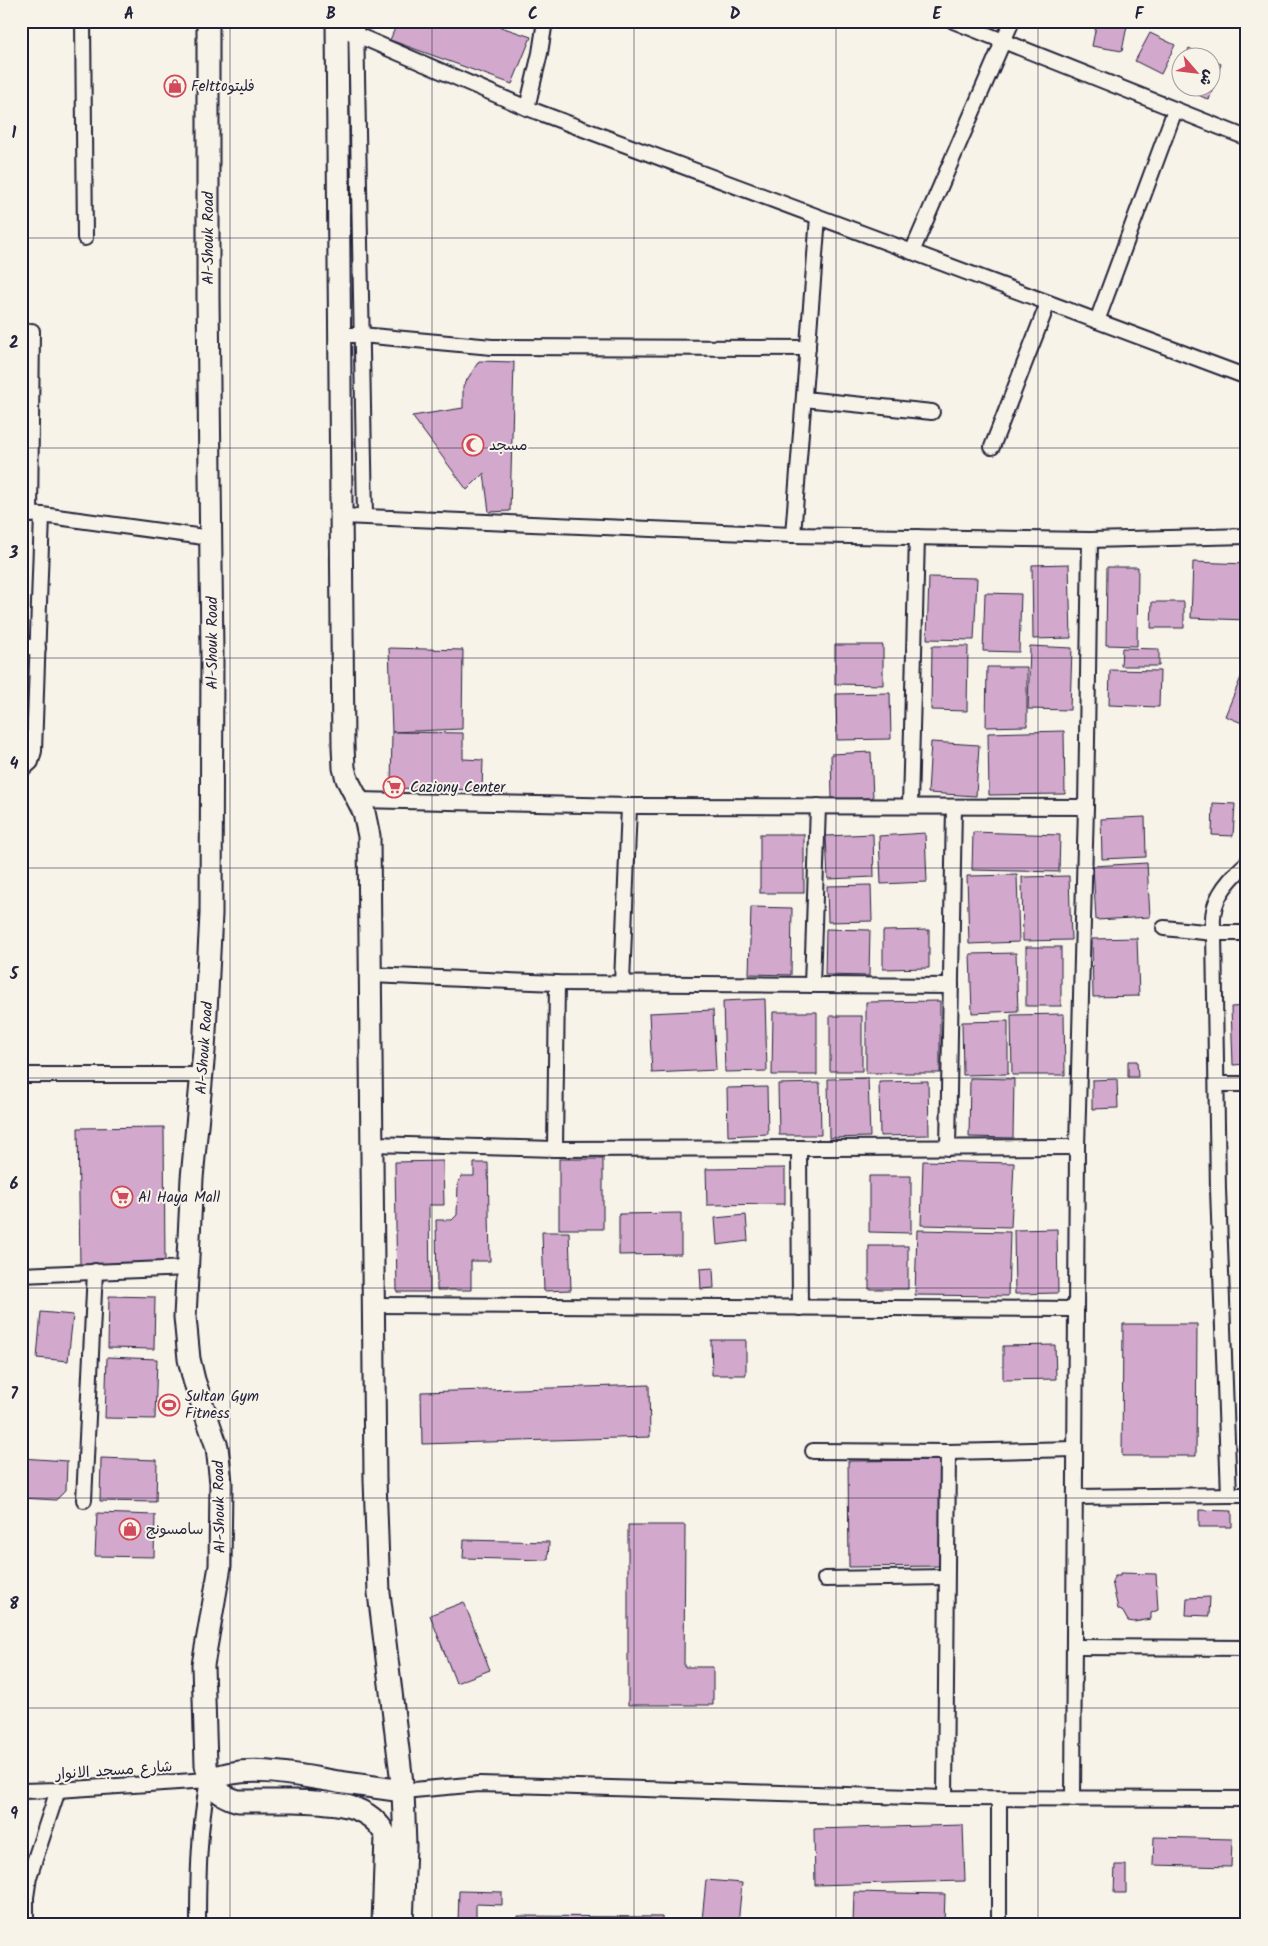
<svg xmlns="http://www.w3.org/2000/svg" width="1268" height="1946" font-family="Kalam,'Playpen Sans Arabic',sans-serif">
<rect width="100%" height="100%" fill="#f7f3e8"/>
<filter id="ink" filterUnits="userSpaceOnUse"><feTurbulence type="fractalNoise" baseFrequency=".02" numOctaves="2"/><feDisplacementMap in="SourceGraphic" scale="10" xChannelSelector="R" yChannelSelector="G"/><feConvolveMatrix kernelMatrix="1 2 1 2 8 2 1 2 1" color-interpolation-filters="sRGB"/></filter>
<g filter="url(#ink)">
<!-- building -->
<g fill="#d2a8cc" stroke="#22223b">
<polygon points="398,21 483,21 531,37 512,84 390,40"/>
<polygon points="1097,21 1128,21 1122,51 1092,46"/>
<polygon points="1150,33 1175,45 1161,74 1135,61"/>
<polygon points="1189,48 1208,58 1185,58"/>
<polygon points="1210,59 1221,64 1209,100 1184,88 1210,88"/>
<polygon points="479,361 514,362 510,511 489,512 484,473 467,490 412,416 463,408 463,386"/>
<polygon points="1193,562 1247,564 1247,620 1191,618"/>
<polygon points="1069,564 1071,638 1033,639 1032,565"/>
<polygon points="1107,567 1138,567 1137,646 1106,645"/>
<polygon points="929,577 977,578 974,640 927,639"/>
<polygon points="985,593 1021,594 1019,652 983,651"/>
<polygon points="1152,602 1184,602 1184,628 1151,628"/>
<polygon points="835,645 883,645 883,685 835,684"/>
<polygon points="932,646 968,646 967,711 931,710"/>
<polygon points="1030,646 1072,648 1070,710 1028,709"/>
<polygon points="389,648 463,650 462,729 392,732"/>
<polygon points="1122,648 1159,649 1159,666 1121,666"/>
<polygon points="1247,663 1247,725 1225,716"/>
<polygon points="987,667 1027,667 1027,726 986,727"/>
<polygon points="1110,670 1160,671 1159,707 1109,705"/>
<polygon points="890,693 891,739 837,740 836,694"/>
<polygon points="1064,731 1065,794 989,795 988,733"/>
<polygon points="392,732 463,733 463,759 483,760 482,790 391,788"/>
<polygon points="931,742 979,745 976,796 928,793"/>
<polygon points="871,752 873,798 832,799 831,754"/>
<polygon points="1213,803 1235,804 1233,836 1212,835"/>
<polygon points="1145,817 1146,857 1102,859 1101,819"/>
<polygon points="973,832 1060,835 1059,872 972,870"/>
<polygon points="925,833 927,882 881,884 879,836"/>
<rect x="760" y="834" width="44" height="59"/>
<polygon points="873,834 874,877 828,879 826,836"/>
<polygon points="1147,863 1150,917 1096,920 1093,866"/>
<polygon points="1017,875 1019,942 969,944 967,876"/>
<polygon points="1069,876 1071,940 1023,941 1022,877"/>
<polygon points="871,885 872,921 828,922 827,886"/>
<polygon points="751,907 792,908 791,975 749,974"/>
<polygon points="826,929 870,930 869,976 825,975"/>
<polygon points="929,930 929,968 883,969 883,931"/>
<polygon points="1137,938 1139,996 1093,997 1092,939"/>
<rect x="1026" y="947" width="35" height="59"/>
<polygon points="1016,953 1018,1011 972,1013 970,954"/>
<polygon points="765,999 767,1071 725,1072 723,1001"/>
<polygon points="940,1001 940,1073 866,1073 866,1002"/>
<polygon points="1247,1006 1247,1064 1233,1065 1231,1007"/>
<polygon points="713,1010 716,1070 652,1073 649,1013"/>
<polygon points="773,1012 817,1012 817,1075 772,1075"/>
<polygon points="1064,1014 1065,1075 1012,1075 1011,1015"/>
<rect x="830" y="1016" width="32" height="55"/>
<polygon points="1008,1021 1008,1074 963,1075 962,1022"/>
<polygon points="1128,1061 1137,1061 1138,1077 1128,1077"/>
<polygon points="868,1078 870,1137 829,1138 828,1079"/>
<polygon points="970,1078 1014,1079 1013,1138 969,1137"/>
<polygon points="1117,1079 1118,1108 1092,1109 1092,1080"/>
<polygon points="928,1081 929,1135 880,1136 879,1082"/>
<polygon points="820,1083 821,1135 779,1135 778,1084"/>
<polygon points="767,1087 768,1134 728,1136 727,1088"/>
<polygon points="164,1127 165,1265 80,1267 78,1128"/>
<rect x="559" y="1159" width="44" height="70"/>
<polygon points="443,1161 444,1205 429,1205 430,1292 397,1292 395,1162"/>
<polygon points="923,1161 1014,1163 1011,1227 921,1225"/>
<polygon points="474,1163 488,1163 490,1261 471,1261 471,1290 437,1290 436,1220 452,1220 457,1215 458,1183 462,1176 474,1176"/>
<polygon points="785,1168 785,1204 707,1205 706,1169"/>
<polygon points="869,1176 911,1176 911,1233 869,1232"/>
<polygon points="681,1213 681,1254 619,1255 619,1214"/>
<polygon points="746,1215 748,1241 717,1245 715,1218"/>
<polygon points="1057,1229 1058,1293 1015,1294 1014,1230"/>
<polygon points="917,1230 1010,1232 1008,1296 915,1295"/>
<polygon points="542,1232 569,1232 571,1290 544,1291"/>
<rect x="869" y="1246" width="39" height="43"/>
<polygon points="713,1268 714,1288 701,1289 700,1269"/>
<polygon points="109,1296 155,1297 154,1349 108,1348"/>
<polygon points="41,1312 73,1315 68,1361 37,1358"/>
<polygon points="1123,1324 1197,1324 1196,1456 1122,1456"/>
<polygon points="711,1340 746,1340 746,1375 712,1375"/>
<polygon points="1055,1345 1056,1379 1003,1380 1003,1346"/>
<polygon points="107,1357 157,1359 155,1419 105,1418"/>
<polygon points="649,1385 650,1437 422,1444 421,1392"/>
<polygon points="21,1458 67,1461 66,1490 56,1500 21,1498"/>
<polygon points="101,1458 157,1460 156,1502 100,1501"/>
<polygon points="943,1460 943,1566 849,1567 848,1461"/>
<polygon points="1199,1510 1232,1511 1232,1527 1199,1527"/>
<polygon points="97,1513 155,1515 154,1557 95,1556"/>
<polygon points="628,1525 685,1525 684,1667 713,1667 713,1705 628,1705"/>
<polygon points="464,1540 549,1542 548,1560 463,1558"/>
<polygon points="1120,1573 1156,1574 1158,1610 1151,1613 1151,1619 1134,1622 1128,1621 1123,1612 1118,1609 1112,1581 1115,1576 1120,1576"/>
<polygon points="1210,1597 1209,1616 1186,1615 1187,1598"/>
<polygon points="464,1602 490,1670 456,1683 430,1615"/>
<polygon points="963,1825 965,1881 815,1885 814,1829"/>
<polygon points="1154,1837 1232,1839 1231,1867 1153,1865"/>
<polygon points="1115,1865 1126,1865 1126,1893 1114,1893"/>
<polygon points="706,1880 742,1883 738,1924 702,1920"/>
<polygon points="459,1891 502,1892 502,1905 476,1904 476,1924 458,1923"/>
<polygon points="854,1892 945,1894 944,1925 853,1925"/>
<polygon points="518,1916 662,1917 662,1925 518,1925"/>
</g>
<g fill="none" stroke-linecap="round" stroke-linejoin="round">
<!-- minor casing -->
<g stroke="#22223b" stroke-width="18">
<g id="minor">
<polyline points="83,21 85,238"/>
<polyline points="356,21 365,516"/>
<polyline points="953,21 1247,138"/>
<polyline points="337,28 357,35 527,108 1247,377"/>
<polyline points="527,108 540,53 545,21"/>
<polyline points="912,252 1012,21"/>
<polyline points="1097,321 1175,110"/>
<polyline points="340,335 361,335 492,347 808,348"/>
<polyline points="804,399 932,412"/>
<polyline points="992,447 1048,303"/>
<polyline points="21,514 42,515 211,538"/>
<polyline points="30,515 32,331"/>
<polyline points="342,516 793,535 1090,540 1247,536"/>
<polyline points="793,535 818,217"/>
<polyline points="21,646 38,648"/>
<polyline points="21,771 31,762 34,751 42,515"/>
<polyline points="358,800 629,806 1086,807"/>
<polyline points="910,806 917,537"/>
<polyline points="1164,928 1214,933 1247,933"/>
<polyline points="370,975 557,983 951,986"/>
<polyline points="622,983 629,806"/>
<polyline points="812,985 818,806"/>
<polyline points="21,1075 202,1075"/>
<polyline points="1217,1084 1247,1084"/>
<polyline points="371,1144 555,1149 1077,1147"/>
<polyline points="799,1148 800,1308"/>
<polyline points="948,1148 954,807"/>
<polyline points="555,1149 557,983"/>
<polyline points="21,1275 188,1268"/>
<polyline points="372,1305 1076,1309"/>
<polyline points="813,1451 948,1452 1075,1449"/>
<polyline points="1229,1495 1247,1495"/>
<path d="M1076 1497 1229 1495 1218 1189 1214 933C1208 903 1225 883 1247 863"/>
<polyline points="84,1500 95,1271"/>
<polyline points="825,1579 946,1577"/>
<polyline points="1074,1647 1247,1648"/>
<path d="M21 1791 58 1790 208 1780C199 1828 198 1876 198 1925"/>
<polyline points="403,1791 479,1784 945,1798 1247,1799"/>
<polyline points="945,1798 948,1452"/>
<polyline points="1073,1799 1077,1147 1086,807 1090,540"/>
<polyline points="26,1925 26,1897 29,1877 58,1790"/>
<polyline points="999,1925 999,1799"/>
</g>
</g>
<!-- primary casing -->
<g stroke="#22223b" stroke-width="25">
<g id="primary">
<path d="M208 21V297L212 654 211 914 204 1051 192 1178 185 1317 189 1359 194 1380 217 1447 221 1483 220 1566 203 1665 206 1765C210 1786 217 1795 238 1801 257 1801 275 1801 293 1801 327 1802 369 1801 386 1836L383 1925"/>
<polyline points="337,21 343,746 344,768 347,779 364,812 369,836 375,1480 379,1593 403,1791 405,1846 402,1925"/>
<path d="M208 1780C245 1763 299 1775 338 1782 359 1785 381 1788 403 1791"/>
</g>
</g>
<!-- minor -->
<use href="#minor" stroke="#f7f3e8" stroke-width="14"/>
<!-- primary -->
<use href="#primary" stroke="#f7f3e8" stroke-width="21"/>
</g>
</g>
<!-- grid -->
<path fill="none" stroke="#22223b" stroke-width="1" stroke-opacity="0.55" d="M230 21V1925M432 21V1925M634 21V1925M836 21V1925M1038 21V1925M21 238H1247M21 448H1247M21 658H1247M21 868H1247M21 1078H1247M21 1288H1247M21 1498H1247M21 1708H1247"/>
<!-- icons -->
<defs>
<g id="shop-ring" transform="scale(1.125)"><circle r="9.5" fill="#f7f3e8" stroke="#d1495b" stroke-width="1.5"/><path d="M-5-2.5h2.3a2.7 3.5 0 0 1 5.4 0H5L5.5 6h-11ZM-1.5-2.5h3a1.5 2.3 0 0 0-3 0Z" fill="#d1495b"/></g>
<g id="mosque-ring" transform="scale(1.125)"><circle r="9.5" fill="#f7f3e8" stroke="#d1495b" stroke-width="1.5"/><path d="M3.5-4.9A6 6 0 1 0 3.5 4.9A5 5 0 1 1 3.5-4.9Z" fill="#d1495b"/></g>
<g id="supermarket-ring" transform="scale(1.125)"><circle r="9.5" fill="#f7f3e8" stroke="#d1495b" stroke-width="1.5"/><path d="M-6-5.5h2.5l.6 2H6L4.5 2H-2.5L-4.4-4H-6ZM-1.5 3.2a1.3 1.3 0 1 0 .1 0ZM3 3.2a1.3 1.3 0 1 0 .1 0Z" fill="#d1495b"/></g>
<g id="stadium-ring" transform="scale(1.125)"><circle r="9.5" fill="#f7f3e8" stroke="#d1495b" stroke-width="1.5"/><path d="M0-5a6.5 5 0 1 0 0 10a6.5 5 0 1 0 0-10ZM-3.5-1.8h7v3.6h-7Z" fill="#d1495b"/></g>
</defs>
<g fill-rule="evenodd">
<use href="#shop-ring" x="175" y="86"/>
<use href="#mosque-ring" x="473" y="445"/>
<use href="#supermarket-ring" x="394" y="787"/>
<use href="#supermarket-ring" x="122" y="1197"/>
<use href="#stadium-ring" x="169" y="1405"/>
<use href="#shop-ring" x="130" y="1529"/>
</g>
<g text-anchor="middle" stroke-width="4" stroke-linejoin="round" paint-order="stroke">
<!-- poi labels -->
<g font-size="15" fill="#22223b" stroke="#f7f3e8" text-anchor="start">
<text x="191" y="91">Felttoفليتو</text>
<text x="489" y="450">مسجد</text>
<text x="410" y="792">Caziony Center</text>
<text x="138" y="1202">Al Haya Mall</text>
<text x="185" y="1401">Sultan Gym<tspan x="185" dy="17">Fitness</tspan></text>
<text x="146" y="1534">سامسونج</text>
</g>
<!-- street labels -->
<g font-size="15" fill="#22223b" stroke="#f7f3e8">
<text transform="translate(208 238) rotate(-90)" y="5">Al-Shouk Road</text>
<text transform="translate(212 643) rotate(-90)" y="5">Al-Shouk Road</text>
<text transform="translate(204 1048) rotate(-86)" y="5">Al-Shouk Road</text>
<text transform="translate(219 1507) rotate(-91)" y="5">Al-Shouk Road</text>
<text transform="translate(114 1770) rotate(-4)" y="5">شارع مسجد الانوار</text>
</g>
</g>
<!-- margin -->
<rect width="1268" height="1946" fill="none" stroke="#f7f3e8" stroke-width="55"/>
<!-- north arrow -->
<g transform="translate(1196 72) rotate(118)"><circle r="24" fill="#f7f3e8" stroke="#a29fa3"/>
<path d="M0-4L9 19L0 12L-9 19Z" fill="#d1495b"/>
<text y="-8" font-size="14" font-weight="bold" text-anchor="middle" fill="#22223b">ش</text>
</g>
<rect x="28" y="28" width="1212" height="1890" fill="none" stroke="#22223b" stroke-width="2"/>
<g font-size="16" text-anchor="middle" font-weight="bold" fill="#22223b">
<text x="129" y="19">A</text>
<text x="331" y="19">B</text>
<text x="533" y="19">C</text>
<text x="735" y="19">D</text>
<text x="937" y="19">E</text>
<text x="1139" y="19">F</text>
<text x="14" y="138">1</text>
<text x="14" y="348">2</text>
<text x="14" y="558">3</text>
<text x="14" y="769">4</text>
<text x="14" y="979">5</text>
<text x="14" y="1189">6</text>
<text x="14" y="1399">7</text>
<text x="14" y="1609">8</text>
<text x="14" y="1819">9</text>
</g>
</svg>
